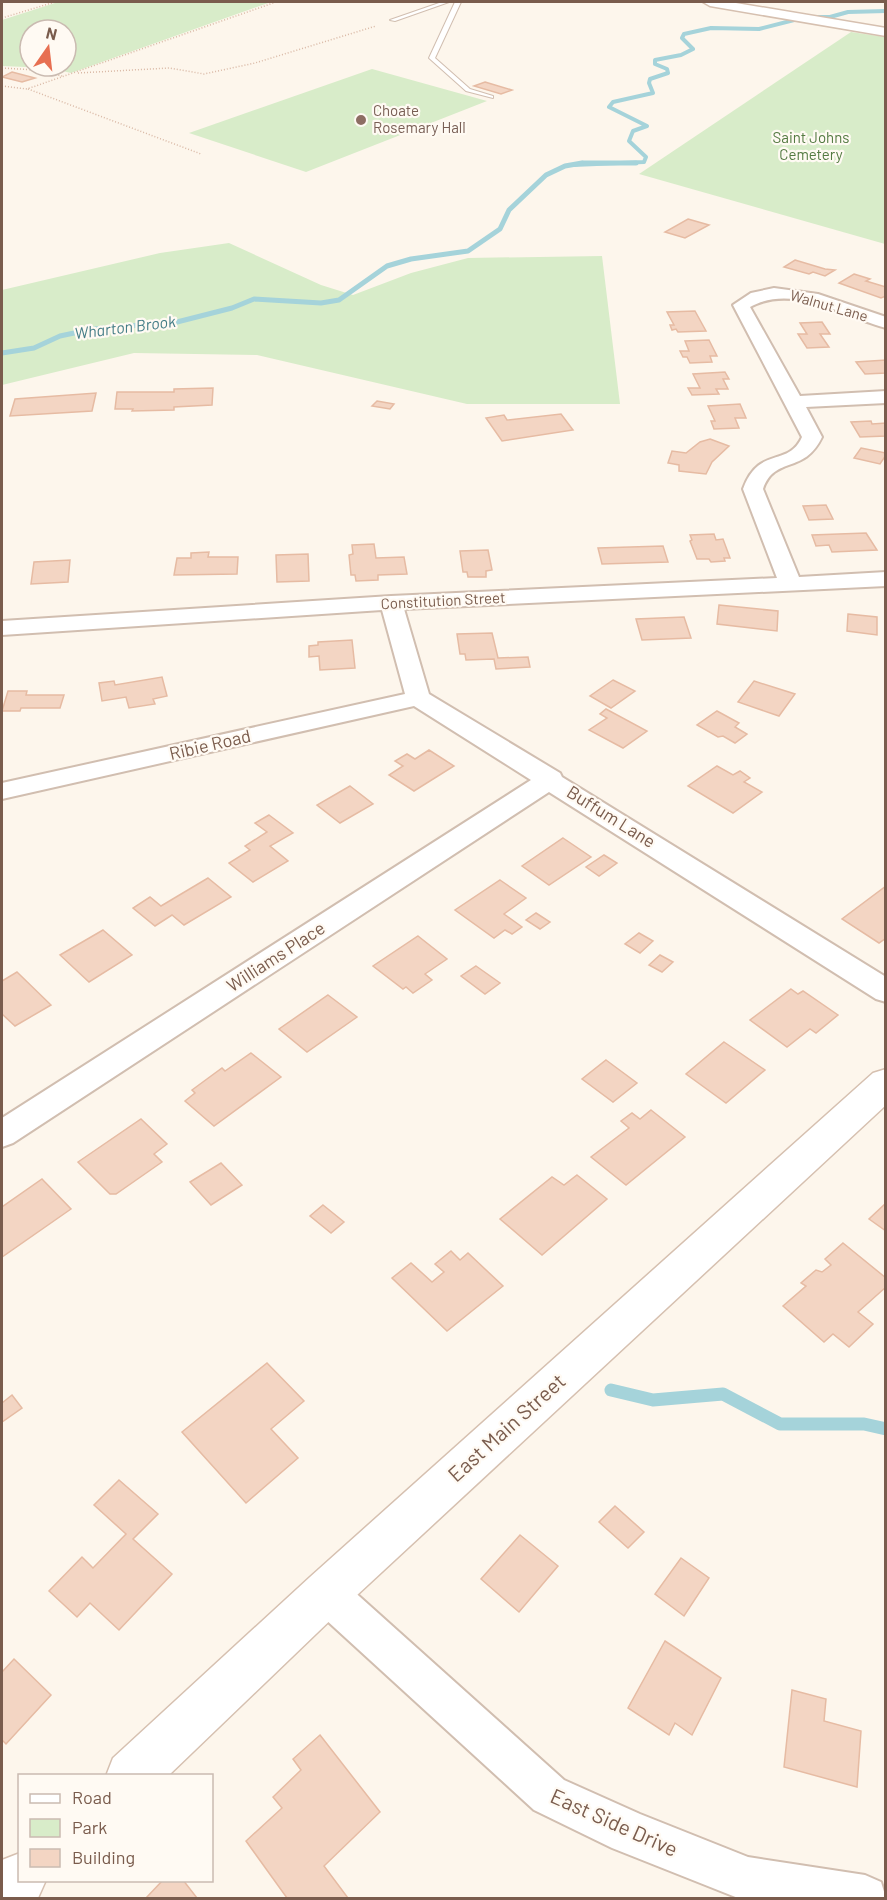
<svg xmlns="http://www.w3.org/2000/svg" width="887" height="1900" font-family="Barlow,sans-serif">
<rect width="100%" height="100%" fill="#fdf6ec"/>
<!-- green -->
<g fill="#d8ecc9" fill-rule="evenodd">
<path d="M58 2H271L71 73 50 68 2 66V20ZM30 30H66V66H30Z"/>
<polygon points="851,32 885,37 885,244 639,174"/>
<polygon points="372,69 487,101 306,172 189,133"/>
<polygon points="229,243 321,285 353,295 411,273 468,258 602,256 620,404 467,404 257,355 134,353 2,385 2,290 160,253"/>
</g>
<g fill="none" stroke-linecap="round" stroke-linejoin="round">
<!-- stream-far2 -->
<polyline stroke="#a5d3da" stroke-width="4" points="573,165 644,162 646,157 629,141 633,131 647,126 609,107 613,102 653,93 649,83 650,79 668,73 667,69 655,64 655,60 681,55 693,49 682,38 684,34 711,28 759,29 806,17 830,17 848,12 886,11"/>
<!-- stream-far1 -->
<g stroke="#a5d3da" stroke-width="5">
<polyline points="583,163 636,163"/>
<polyline points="2,353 34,348 60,336 93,329 177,322 232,308 254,299 321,303 339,300 387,266 411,259 468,251 500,229 509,210 546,175 565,166 582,163"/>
</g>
<!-- stream -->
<polyline stroke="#a5d3da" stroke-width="13" points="611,1390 653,1400 723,1394 780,1424 864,1424 886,1429"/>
</g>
<!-- building -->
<g fill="#f3d5c3" stroke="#e6bba3" stroke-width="1.5">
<polygon points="12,72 35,78 22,82 2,77"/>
<polygon points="485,82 512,90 501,94 474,86"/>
<polygon points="688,219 709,225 685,238 665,232"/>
<polygon points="795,260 825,269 835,270 825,276 813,272 809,274 784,267"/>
<polygon points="854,274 870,279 866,281 886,287 886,296 881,298 839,283"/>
<polygon points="695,311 706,331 678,332 676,329 672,330 670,325 674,325 667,312"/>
<polygon points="822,322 830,334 820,334 829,347 807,348 798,334 807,334 800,323"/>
<polygon points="709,340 717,356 710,356 712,362 690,363 687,357 683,357 680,351 689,351 685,341"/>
<polygon points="886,360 886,373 865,374 856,362"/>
<polygon points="725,372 729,379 723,379 728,389 716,389 719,394 692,395 688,388 700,388 693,374"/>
<polygon points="213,388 212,405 174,407 174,410 132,411 133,409 115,409 117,392 174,392 174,389"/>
<polygon points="96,393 92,411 10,416 15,399"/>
<polygon points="377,401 394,404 390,409 372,406"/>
<polygon points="740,404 746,418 735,418 739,428 714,429 711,421 715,421 708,406"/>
<polygon points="561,414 573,430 502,441 486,418 504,415 507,420"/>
<polygon points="871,421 872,424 886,423 886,436 860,437 851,422"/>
<polygon points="710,439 729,446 712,462 706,474 679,471 679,465 668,463 672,451 686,453 700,442"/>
<polygon points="861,448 886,453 886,455 880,464 854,458"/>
<polygon points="826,505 833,519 809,520 803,506"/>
<polygon points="866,533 877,550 832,552 829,545 816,546 812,535"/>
<polygon points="714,534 716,540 723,539 730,558 724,558 725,561 711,562 709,559 697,559 690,541 692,540 690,535"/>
<polygon points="374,544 376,558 404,557 407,574 378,575 378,580 356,581 355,575 351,575 349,555 353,554 352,545"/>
<polygon points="663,546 668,562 602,564 598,548"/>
<polygon points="488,550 492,570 486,571 486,577 468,577 467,572 463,572 460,551"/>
<polygon points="209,552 208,557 238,557 237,574 174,575 177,558 191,558 191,553"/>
<polygon points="308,554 309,581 277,582 276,555"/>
<polygon points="70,560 68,582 31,584 34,562"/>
<polygon points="719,605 778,611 777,631 717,624"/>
<polygon points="848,614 877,617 877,635 847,631"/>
<polygon points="684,617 691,638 642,640 636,619"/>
<polygon points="492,633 498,658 528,657 530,667 496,669 494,659 466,660 465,654 460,654 457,634"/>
<polygon points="352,640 355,668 320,670 319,656 309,657 309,646 318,645 318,642"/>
<polygon points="162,677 167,696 153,699 155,704 129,708 126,697 102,701 99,683 114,681 115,685"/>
<polygon points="613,680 635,691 611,708 590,696"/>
<polygon points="754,681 795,694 779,716 738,702"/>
<polygon points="8,691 27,691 26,695 64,695 60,708 21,708 20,711 2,711"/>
<polygon points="606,709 647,731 623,748 589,730 607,718 600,714"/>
<polygon points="717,711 739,723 735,727 747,734 735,743 723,736 718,737 697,725"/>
<polygon points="429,750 454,766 414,791 389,775 403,766 395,761 407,754 415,759"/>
<polygon points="717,766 733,775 740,771 750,778 744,782 762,792 733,813 688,786"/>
<polygon points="350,786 373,804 340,823 317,805"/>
<polygon points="269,815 293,833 270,846 288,861 253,882 229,863 250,850 245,846 267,832 255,823"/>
<polygon points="563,838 591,857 549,885 522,866"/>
<polygon points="604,855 617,863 599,876 586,867"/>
<polygon points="208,878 231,897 184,925 172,915 155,926 133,908 150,897 161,906"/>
<polygon points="500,880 526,898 504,914 522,927 512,934 505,930 494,938 455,910"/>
<polygon points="886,886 886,938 879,943 842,919"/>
<polygon points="536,913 550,922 540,929 526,920"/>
<polygon points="103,930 132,955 89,982 60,955"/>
<polygon points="639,933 653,941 640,953 625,944"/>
<polygon points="418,936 447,959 425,974 432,980 413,993 406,987 403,989 373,966"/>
<polygon points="660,955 673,962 662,972 649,965"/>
<polygon points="476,966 500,983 485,994 461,976"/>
<polygon points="17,972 51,1005 15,1026 2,1014 2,981"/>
<polygon points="791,989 798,994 803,991 838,1015 816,1033 810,1029 787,1047 750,1020"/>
<polygon points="328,995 357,1017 307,1052 279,1029"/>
<polygon points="724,1042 765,1070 726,1103 686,1074"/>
<polygon points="251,1053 281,1077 214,1126 185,1101 195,1093 192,1090 222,1068 225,1071"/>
<polygon points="606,1060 637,1083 613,1102 582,1079"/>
<polygon points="651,1110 685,1137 626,1185 591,1157 629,1128 621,1121 632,1113 640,1119"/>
<polygon points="141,1119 167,1144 154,1154 162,1162 116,1194 110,1194 78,1162"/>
<polygon points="221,1163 242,1185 211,1205 190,1182"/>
<polygon points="577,1175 607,1199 542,1255 500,1219 552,1177 564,1185"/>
<polygon points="42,1179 71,1209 2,1257 2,1207"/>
<polygon points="886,1203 886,1231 869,1219"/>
<polygon points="323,1205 344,1222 331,1233 310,1216"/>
<polygon points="843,1243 886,1278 886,1287 858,1312 873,1324 849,1347 833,1334 824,1342 783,1306 806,1286 801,1283 816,1270 822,1272 831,1265 825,1259"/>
<polygon points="451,1251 460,1260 468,1253 503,1286 447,1331 392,1278 411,1263 432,1282 444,1272 435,1264"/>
<polygon points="267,1363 304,1401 271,1429 298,1458 246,1503 182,1432"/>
<polygon points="12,1395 22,1408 2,1422 2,1403"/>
<polygon points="119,1480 158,1514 133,1539 172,1574 119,1630 90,1603 77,1617 49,1591 82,1557 93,1568 126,1534 94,1505"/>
<polygon points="615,1506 644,1532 628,1548 599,1522"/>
<polygon points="520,1535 558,1566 519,1612 481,1579"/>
<polygon points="681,1558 709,1578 684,1616 655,1594"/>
<polygon points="665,1641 721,1678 692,1735 675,1723 669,1735 628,1708"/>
<polygon points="14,1659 51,1695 6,1744 2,1740 2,1672"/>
<polygon points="792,1690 826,1699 824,1721 861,1731 857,1787 784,1767"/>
<polygon points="320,1735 380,1812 324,1866 348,1898 287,1898 246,1841 282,1808 273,1797 301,1770 293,1759"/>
<polygon points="163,1880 183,1880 197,1898 146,1898"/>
</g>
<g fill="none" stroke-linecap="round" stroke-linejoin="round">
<!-- service casing -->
<g stroke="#d1beb0" stroke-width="2">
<g id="service">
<polygon points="442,2 449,2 395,21 390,20"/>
<polygon points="455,2 461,2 435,58 470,89 493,96 493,98 466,91 429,58"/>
</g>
</g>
<!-- minor casing -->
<g stroke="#d1beb0" stroke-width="4">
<g id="minor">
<path d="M774 288 818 294 886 317V328C843 317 794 283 750 307L800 396 886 391V403L806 407 822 437C804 475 775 455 763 489L799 577 886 572V586L404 609 429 694 560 773 562 777 886 977V1002L876 999 549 792 13 1143 2 1147V1118L531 780 414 706 2 799V783L405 694 382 610 2 635V621L391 596 777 578 743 489C759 445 788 468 802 437L733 305 751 293Z"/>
<polygon points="326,1573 340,1579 564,1780 640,1814 748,1857 865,1875 881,1882 886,1898 738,1898 612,1848 534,1810 312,1607 306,1593 312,1579"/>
</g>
</g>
<!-- secondary casing -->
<g stroke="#d6c0b0" stroke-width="3">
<g id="secondary">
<polygon points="703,2 730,2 886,28 886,36 710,6"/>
<polygon points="886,1069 886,1105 342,1609 168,1776 106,1776 113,1758 310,1577 873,1073"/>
<polygon points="20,1853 20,1880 46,1880 38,1898 2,1898 2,1860"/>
</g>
</g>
<!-- path -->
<g stroke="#d9b8a5" stroke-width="1.5" stroke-dasharray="1 2" stroke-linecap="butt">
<polyline points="2,18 55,2"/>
<polyline points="2,68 36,70 62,76"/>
<polyline points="78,73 169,68 204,74 255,63 376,26"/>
<polyline points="2,86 27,89 276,2"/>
<polyline points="28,89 201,154"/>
</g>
<!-- service -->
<use href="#service" fill="#fff" fill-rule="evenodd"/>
<!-- minor -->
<use href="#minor" fill="#fff" fill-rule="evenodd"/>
<!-- secondary -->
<use href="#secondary" fill="#fff" fill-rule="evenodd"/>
</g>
<!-- markers -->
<circle fill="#8d6e63" stroke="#fffaf3" stroke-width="2" cx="361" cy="120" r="6"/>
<g text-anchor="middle" stroke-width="4.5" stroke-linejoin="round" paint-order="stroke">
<!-- far-education labels -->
<g font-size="15" fill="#785e54" stroke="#fffaf3" text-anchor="start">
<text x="373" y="116">Choate<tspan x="373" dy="17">Rosemary Hall</tspan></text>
</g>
<!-- far-park labels -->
<g font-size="15" fill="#537a41" stroke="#fffaf3">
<text x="811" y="143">Saint Johns<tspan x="811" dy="17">Cemetery</tspan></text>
</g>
<!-- far-street labels -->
<g font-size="15" fill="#7a5c4d" stroke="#fffaf3">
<text transform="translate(829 306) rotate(16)" y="5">Walnut Lane</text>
<text transform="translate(443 601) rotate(-3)" y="5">Constitution Street</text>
</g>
<!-- far-water labels -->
<g font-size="16" font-style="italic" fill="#437c86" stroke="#fffaf3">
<text transform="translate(125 327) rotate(-7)" y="6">Wharton Brook</text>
</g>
<!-- street labels -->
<g font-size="18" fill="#7a5c4d" stroke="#fffaf3">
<text transform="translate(210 745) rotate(-13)" y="6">Ribie Road</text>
<text transform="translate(611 817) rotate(32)" y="6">Buffum Lane</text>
<text transform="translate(276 957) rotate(-33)" y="6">Williams Place</text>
</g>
<!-- near-street labels -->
<g font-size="21" fill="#7a5c4d" stroke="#fffaf3">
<text transform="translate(507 1428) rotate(-42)" y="7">East Main Street</text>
<text transform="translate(614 1823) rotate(24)" y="7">East Side Drive</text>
</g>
</g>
<!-- border -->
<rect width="887" height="1900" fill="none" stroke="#7a5c4d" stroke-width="6"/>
<!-- legend -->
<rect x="18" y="1774" width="195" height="108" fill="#fffaf3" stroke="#cabbb1" stroke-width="1.5"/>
<rect x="30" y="1794" width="30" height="9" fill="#ffffff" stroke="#cabbb1" stroke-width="1.5"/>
<text x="72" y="1804" font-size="18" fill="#7a5c4d">Road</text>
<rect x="30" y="1819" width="30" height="18" fill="#d8ecc9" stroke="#cabbb1" stroke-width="1.5"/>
<text x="72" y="1834" font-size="18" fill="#7a5c4d">Park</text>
<rect x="30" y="1849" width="30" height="18" fill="#f3d5c3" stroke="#cabbb1" stroke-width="1.5"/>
<text x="72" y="1864" font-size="18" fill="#7a5c4d">Building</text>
<!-- north arrow -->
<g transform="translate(48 48) rotate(14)"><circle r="28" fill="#fffaf3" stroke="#cabbb1" stroke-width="1.5"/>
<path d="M0-4.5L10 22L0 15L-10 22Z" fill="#e76f51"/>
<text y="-9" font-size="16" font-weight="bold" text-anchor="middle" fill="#7a5c4d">N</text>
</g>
</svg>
